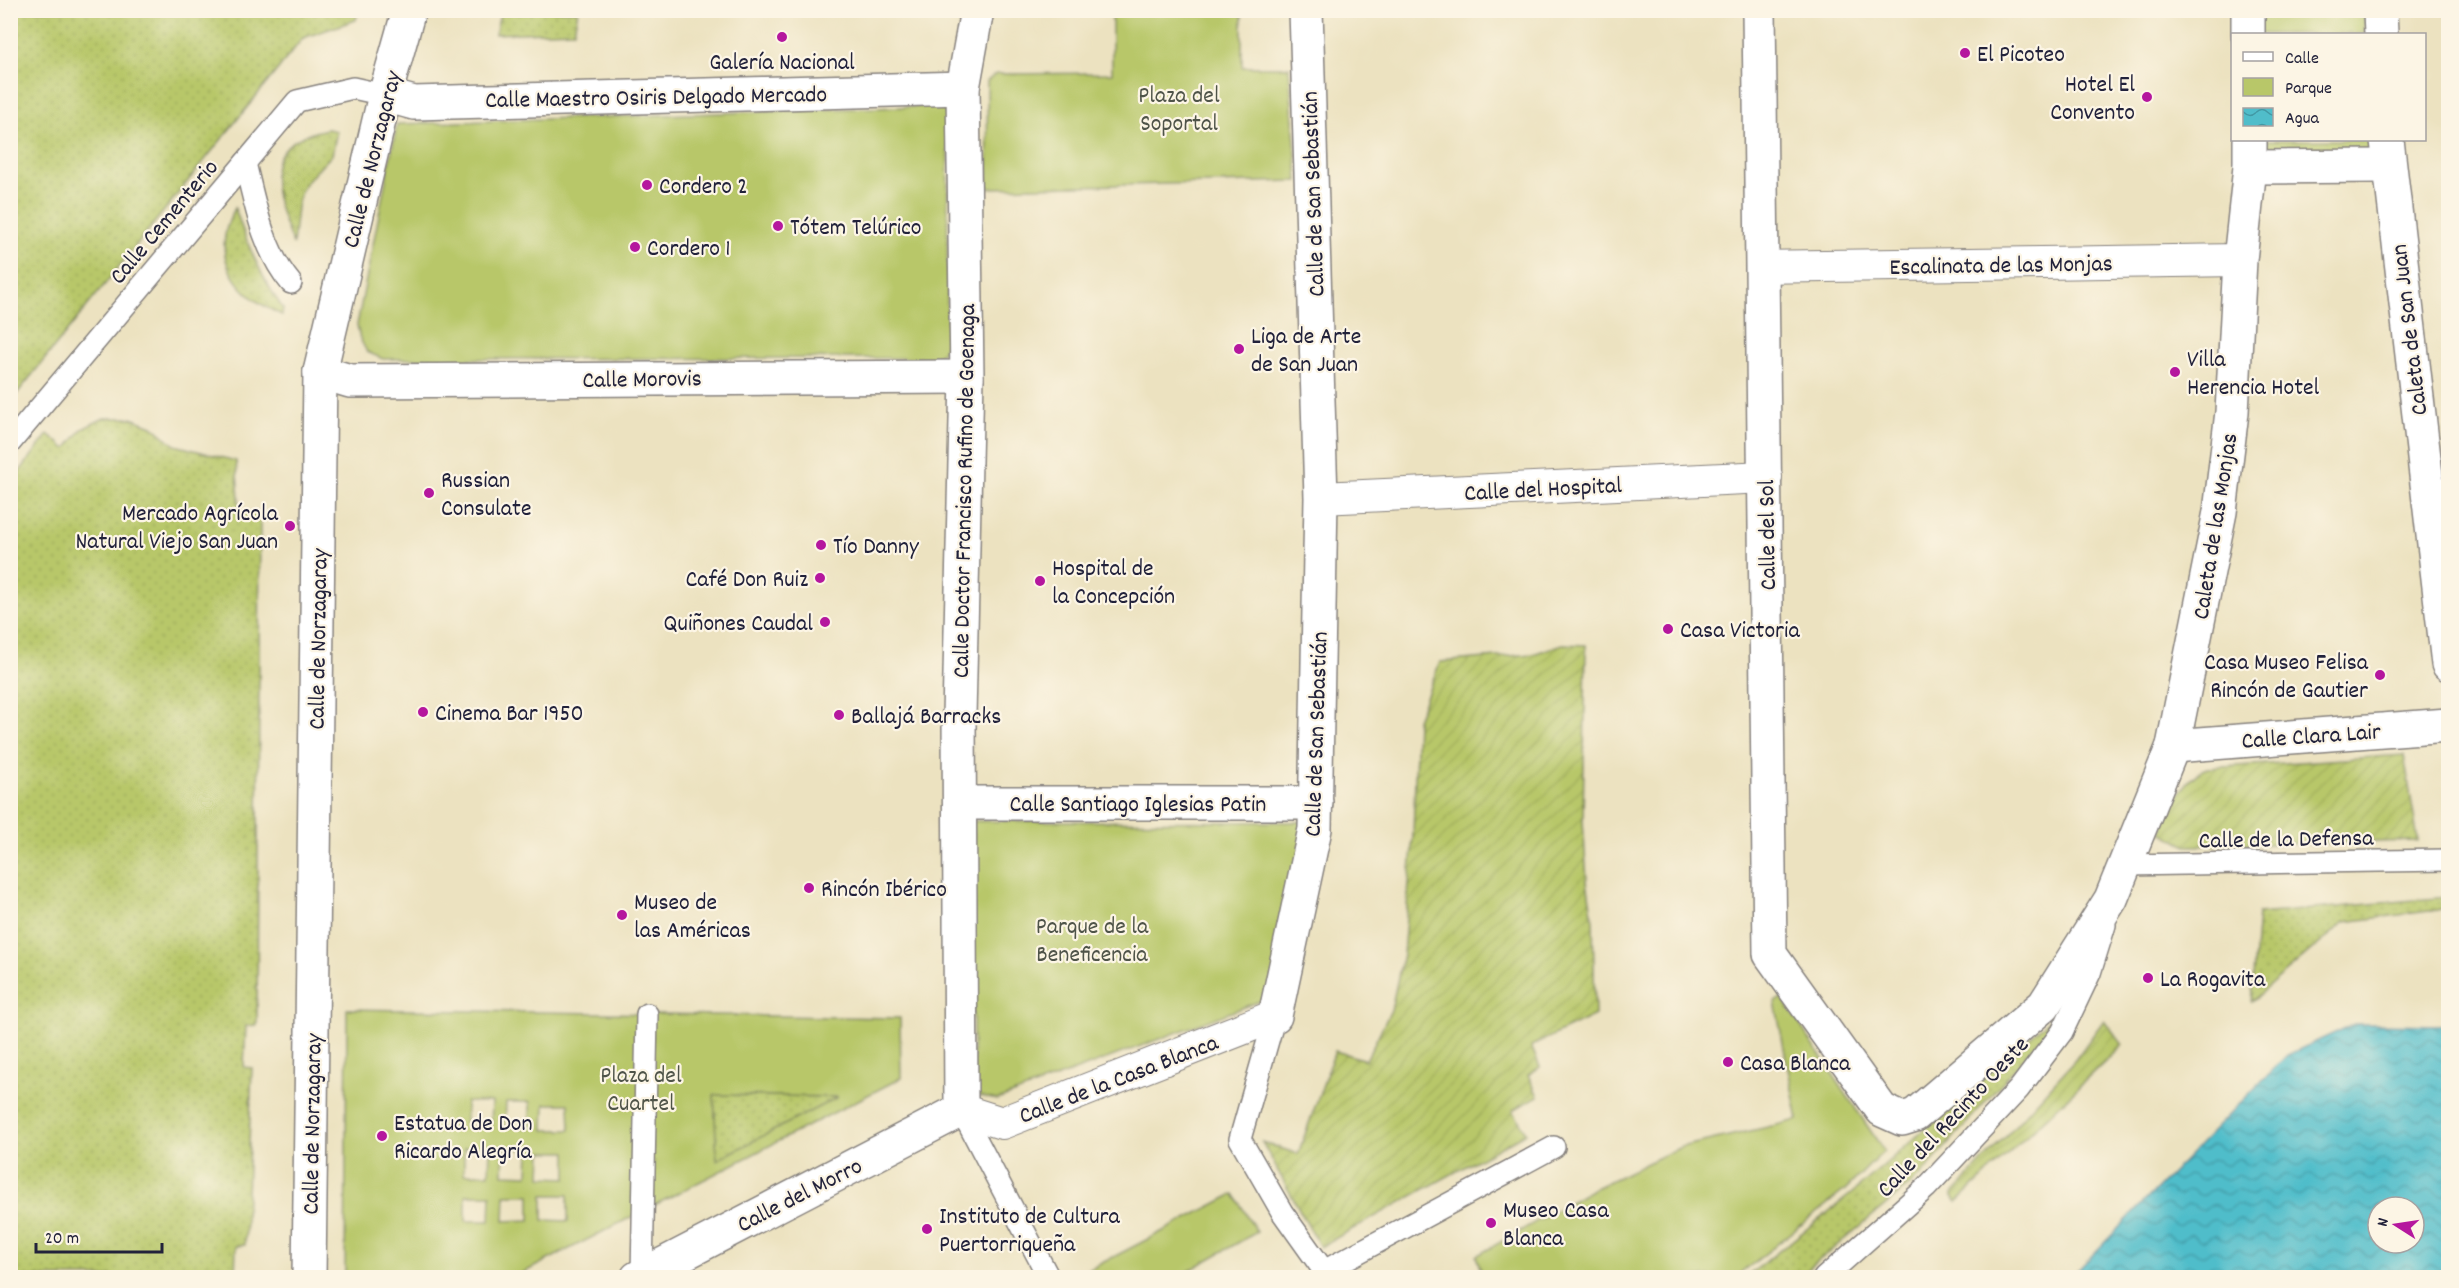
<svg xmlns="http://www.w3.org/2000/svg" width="2459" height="1288" font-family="Dekko,sans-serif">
<defs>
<pattern id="grass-dots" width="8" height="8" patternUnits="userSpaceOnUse" patternTransform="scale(1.5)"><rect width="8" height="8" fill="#b8c769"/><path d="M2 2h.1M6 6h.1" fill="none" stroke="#9eab5c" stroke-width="1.8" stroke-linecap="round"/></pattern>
<pattern id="garden-furrows" width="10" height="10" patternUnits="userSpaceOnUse" patternTransform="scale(1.5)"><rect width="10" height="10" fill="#b8c769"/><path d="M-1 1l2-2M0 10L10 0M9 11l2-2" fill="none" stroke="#9eab5c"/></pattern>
<pattern id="water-waves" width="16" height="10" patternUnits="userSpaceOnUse" patternTransform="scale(1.5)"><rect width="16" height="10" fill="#50bdca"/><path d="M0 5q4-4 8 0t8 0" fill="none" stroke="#4299a5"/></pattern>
</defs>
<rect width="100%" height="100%" fill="#fcf5e5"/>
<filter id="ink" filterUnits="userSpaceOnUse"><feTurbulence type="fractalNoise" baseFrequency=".0167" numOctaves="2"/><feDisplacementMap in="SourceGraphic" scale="12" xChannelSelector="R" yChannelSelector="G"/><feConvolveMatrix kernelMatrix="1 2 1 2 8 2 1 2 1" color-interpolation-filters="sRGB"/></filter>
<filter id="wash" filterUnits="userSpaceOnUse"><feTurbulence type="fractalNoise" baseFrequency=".008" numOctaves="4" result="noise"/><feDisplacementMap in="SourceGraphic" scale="24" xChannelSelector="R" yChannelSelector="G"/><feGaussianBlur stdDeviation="1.35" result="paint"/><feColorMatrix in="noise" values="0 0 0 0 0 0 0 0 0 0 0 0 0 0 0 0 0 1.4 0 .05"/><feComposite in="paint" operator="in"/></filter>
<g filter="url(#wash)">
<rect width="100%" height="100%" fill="#ece2c0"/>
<!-- grass -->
<g fill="url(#grass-dots)" stroke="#6d7452" stroke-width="1.5">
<polygon points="11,10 358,11 356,20 303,38 11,401"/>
<polygon points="501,11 501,10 578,11 574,31 495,34"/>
<path d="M328 129 337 131 332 155 308 180 301 191 297 207 293 245C272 192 254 142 328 129Z"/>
<path d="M235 208C247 245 261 277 283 309L282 315C235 295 208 256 235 208Z"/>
<polygon points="104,418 132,418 152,426 175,445 236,461 240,512 260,513 257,1025 246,1026 244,1067 252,1068 245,1245 236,1246 235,1277 11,1277 11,483 48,434 66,449 82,429"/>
<polygon points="2448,897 2448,907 2437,910 2345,922 2251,1002 2258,914"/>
<polygon points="2054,1016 2054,1024 1919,1177 1799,1277 1745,1278 1851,1194"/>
<polygon points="714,1095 839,1097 716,1161"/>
</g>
<!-- park -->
<g fill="#b8c769" stroke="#6d7452" stroke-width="1.5" fill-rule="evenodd">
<polygon points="2257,11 2364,11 2365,34 2257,34"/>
<polygon points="1112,13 1242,13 1242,67 1289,67 1298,181 988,188 987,81 996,74 1112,73"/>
<polygon points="933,106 943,109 948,116 947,342 943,352 933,358 383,359 367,352 360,339 357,325 397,124"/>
<polygon points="2260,140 2371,140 2371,154 2260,155"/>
<polygon points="973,821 1305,822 1271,997 997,1100 973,1095"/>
<polygon points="1782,998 1884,1151 1845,1190 1736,1277 1483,1277 1476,1256 1593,1189 1681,1147 1798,1120 1775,1002"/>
<path d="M347 1009 900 1018 901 1078 515 1277 345 1278ZM714 1095 838 1097 717 1160ZM466 1102H492L491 1128 466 1127ZM506 1102H530V1128L505 1127ZM545 1104H569L570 1130H544ZM464 1148 490 1149 489 1174H464ZM504 1149H529L528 1175 503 1174ZM542 1152H567V1178L541 1177ZM466 1195H491L490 1221H466ZM505 1195H530V1220L504 1221ZM543 1195H568V1221L543 1220Z"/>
<polygon points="1234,1194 1257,1232 1178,1277 1077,1276"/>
</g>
<!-- garden -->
<g fill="url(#garden-furrows)" stroke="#6d7452" stroke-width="1.5">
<polygon points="1562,644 1586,645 1583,821 1587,881 1593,920 1595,1015 1531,1046 1540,1067 1528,1075 1538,1096 1513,1110 1526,1133 1320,1247 1262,1142 1298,1154 1335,1051 1366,1060 1391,1010 1403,954 1413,836 1417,720 1440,662 1533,654"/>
<path d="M2404 755 2418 841 2186 846 2161 832C2172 809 2182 777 2208 768Z"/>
<polygon points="2104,1020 2123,1045 1957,1202 1952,1195 2075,1060"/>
</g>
<!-- water -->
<path fill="url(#water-waves)" stroke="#397082" stroke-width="1.5" fill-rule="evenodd" d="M2354 1024 2448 1025V1277H2071L2287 1055ZM2378 1207H2414V1243H2378Z"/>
</g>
<g filter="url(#ink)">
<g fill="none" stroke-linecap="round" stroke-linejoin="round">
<!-- service casing -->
<g stroke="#87827e" stroke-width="24">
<g id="service">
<path d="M245 163C255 204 263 250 291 283"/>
<polyline points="10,443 297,101 353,88 385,95"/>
<polyline points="2125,865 2448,860"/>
<polyline points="1275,1016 1240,1139 1282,1212 1324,1271 1554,1147"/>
<polyline points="961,1110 1049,1278"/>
<polyline points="642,1275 647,1014"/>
<polyline points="1824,1278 1926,1188 2019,1089 2062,1032 2090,973 2105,925"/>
</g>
</g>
<!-- pedestrian casing -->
<g stroke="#87827e" stroke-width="34">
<g id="pedestrian">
<polyline points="1762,267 2240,260"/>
<polyline points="1321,498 1766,477"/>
<polyline points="961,1110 1002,1123 1275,1016"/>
</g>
</g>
<!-- minor casing -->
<g stroke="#87827e" stroke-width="36">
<g id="minor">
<polyline points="1759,10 1770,954 1882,1110 1902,1119 1915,1115 2044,1005 2111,899 2173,746 2220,512 2232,412 2240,260 2250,167 2250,140"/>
<polyline points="2248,10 2248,34"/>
<polyline points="2380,10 2381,34"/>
<polyline points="385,95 414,103 963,88"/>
<polyline points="2387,140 2448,664"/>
<polyline points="2250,167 2388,166"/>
<polyline points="320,372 350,381 967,377"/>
<polyline points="2173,746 2448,725"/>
<polyline points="960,803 1316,803"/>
<polyline points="1275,1016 1315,829 1321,498 1306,10"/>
<polyline points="309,1278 320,372 385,95 409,10"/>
<polyline points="637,1278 961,1110 959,716 967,377 963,88 977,10"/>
</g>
</g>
<!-- service -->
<use href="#service" stroke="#fff" stroke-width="21"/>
<!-- pedestrian -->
<use href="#pedestrian" stroke="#fff" stroke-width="32"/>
<!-- minor -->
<use href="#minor" stroke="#fff" stroke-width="33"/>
</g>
</g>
<!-- markers -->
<g fill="#b5179e" stroke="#fcf5e5" stroke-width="2">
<circle cx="782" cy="37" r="6"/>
<circle cx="1965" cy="53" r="6"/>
<circle cx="2147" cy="97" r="6"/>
<circle cx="647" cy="185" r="6"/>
<circle cx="778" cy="226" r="6"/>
<circle cx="635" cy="247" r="6"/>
<circle cx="1239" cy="349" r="6"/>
<circle cx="2175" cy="372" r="6"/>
<circle cx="429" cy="493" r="6"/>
<circle cx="290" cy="526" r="6"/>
<circle cx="821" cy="545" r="6"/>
<circle cx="820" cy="578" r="6"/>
<circle cx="1040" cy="581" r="6"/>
<circle cx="825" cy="622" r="6"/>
<circle cx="1668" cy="629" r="6"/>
<circle cx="2380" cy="675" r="6"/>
<circle cx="423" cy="712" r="6"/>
<circle cx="839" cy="715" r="6"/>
<circle cx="809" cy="888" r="6"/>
<circle cx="622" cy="915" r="6"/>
<circle cx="2148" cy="978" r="6"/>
<circle cx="1728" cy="1062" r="6"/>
<circle cx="382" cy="1136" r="6"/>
<circle cx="1491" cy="1223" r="6"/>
<circle cx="927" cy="1229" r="6"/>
</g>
<g text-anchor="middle" stroke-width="4.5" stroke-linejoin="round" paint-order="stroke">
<!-- poi labels -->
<g font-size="24" fill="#22223b" stroke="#fcf5e5" text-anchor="start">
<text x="1977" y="61">El Picoteo</text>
<text x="782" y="69" text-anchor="middle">Galería Nacional</text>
<text x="2135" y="91" text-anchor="end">Hotel El<tspan x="2135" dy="28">Convento</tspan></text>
<text x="659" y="193">Cordero 2</text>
<text x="790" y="234">Tótem Telúrico</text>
<text x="647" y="255">Cordero 1</text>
<text x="1251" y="343">Liga de Arte<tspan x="1251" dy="28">de San Juan</tspan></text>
<text x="2187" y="366">Villa<tspan x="2187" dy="28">Herencia Hotel</tspan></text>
<text x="441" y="487">Russian<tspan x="441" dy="28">Consulate</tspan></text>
<text x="278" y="520" text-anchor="end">Mercado Agrícola<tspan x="278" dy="28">Natural Viejo San Juan</tspan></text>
<text x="833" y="553">Tío Danny</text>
<text x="1052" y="575">Hospital de<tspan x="1052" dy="28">la Concepción</tspan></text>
<text x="808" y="586" text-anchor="end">Café Don Ruiz</text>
<text x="813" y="630" text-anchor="end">Quiñones Caudal</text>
<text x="1680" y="637">Casa Victoria</text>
<text x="2368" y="669" text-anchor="end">Casa Museo Felisa<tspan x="2368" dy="28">Rincón de Gautier</tspan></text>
<text x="435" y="720">Cinema Bar 1950</text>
<text x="851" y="723">Ballajá Barracks</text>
<text x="821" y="896">Rincón Ibérico</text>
<text x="634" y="909">Museo de<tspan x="634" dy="28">las Américas</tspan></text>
<text x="2160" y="986">La Rogavita</text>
<text x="1740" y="1070">Casa Blanca</text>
<text x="394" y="1130">Estatua de Don<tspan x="394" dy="28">Ricardo Alegría</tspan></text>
<text x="1503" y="1217">Museo Casa<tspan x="1503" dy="28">Blanca</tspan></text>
<text x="939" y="1223">Instituto de Cultura<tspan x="939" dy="28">Puertorriqueña</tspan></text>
</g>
<!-- park labels -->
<g font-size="24" fill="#4f5449" stroke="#fcf5e5">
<text x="1179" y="102">Plaza del<tspan x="1179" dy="28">Soportal</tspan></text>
<text x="1092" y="933">Parque de la<tspan x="1092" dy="28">Beneficencia</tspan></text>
<text x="641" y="1082">Plaza del<tspan x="641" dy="28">Cuartel</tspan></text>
</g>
<!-- street labels -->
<g font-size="24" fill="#22223b" stroke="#fcf5e5">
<text transform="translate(656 96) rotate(-1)" y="8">Calle Maestro Osiris Delgado Mercado</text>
<text transform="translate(371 159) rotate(-76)" y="8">Calle de Norzagaray</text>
<text transform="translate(1312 194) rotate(-92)" y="8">Calle de San Sebastián</text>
<text transform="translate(163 221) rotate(-50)" y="8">Calle Cementerio</text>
<text transform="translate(2001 264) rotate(-1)" y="8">Escalinata de las Monjas</text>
<text transform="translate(2408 330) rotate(-97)" y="8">Caleta de San Juan</text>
<text transform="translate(642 378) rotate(-1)" y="8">Calle Morovis</text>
<text transform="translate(1543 488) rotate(-3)" y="8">Calle del Hospital</text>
<text transform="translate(963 491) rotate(-89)" y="8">Calle Doctor Francisco Rufino de Goenaga</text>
<text transform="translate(2214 526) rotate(-81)" y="8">Caleta de las Monjas</text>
<text transform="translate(1766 535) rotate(-91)" y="8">Calle del Sol</text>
<text transform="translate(317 639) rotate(-89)" y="8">Calle de Norzagaray</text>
<text transform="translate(1315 734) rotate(-88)" y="8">Calle de San Sebastián</text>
<text transform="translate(2311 735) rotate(-4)" y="8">Calle Clara Lair</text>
<text x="1138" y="811">Calle Santiago Iglesias Patin</text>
<text transform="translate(2286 838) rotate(-1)" y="8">Calle de la Defensa</text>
<text transform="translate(1118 1078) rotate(-21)" y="8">Calle de la Casa Blanca</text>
<text transform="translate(1952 1116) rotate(-47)" y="8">Calle del Recinto Oeste</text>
<text transform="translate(311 1124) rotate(-89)" y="8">Calle de Norzagaray</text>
<text transform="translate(799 1194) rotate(-27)" y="8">Calle del Morro</text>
</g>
</g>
<!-- margin -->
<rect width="2459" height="1288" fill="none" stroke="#fcf5e5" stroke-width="36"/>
<!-- legend -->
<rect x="2231" y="33" width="195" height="108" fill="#fcf5e5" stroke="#a5a1a1" stroke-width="1.5"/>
<rect x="2243" y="52" width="30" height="9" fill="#ffffff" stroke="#a5a1a1" stroke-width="1.5"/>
<text x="2285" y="63" font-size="18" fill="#22223b">Calle</text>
<rect x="2243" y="78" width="30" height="18" fill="#b8c769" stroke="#a5a1a1" stroke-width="1.5"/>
<text x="2285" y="93" font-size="18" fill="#22223b">Parque</text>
<rect x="2243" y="108" width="30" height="18" fill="url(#water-waves)" stroke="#a5a1a1" stroke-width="1.5"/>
<text x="2285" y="123" font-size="18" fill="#22223b">Agua</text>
<!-- north arrow -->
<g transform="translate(2396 1225) rotate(282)"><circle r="28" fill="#fcf5e5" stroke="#a5a1a1" stroke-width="1.5"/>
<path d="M0-4.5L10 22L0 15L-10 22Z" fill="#b5179e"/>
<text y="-9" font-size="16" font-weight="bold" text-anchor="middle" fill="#22223b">N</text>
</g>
<!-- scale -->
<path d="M36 1243v9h126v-9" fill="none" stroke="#22223b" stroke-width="3"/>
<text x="45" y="1243" font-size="18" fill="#22223b" stroke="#fcf5e5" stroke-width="4.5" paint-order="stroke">20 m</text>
</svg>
